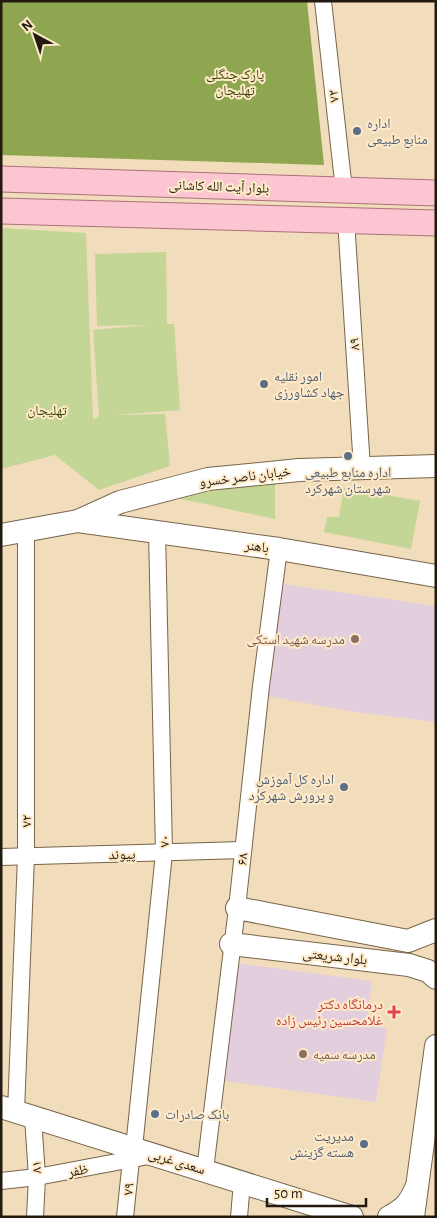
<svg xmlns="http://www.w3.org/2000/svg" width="437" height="1218" font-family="'Alegreya Sans','Noto Naskh Arabic',sans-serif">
<rect width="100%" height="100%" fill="#f1dcbc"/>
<!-- education -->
<g fill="#e3cedd">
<polygon points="283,584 436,606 436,722 356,712 266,696"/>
<polygon points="236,963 372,981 366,1025 387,1028 376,1102 219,1080"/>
</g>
<!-- green -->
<g fill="#c3d695">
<polygon points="1,228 86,233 93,420 99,416 93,330 149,325 97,326 95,254 166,252 167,324 174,324 180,410 114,415 165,414 170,466 99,490 55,455 1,469"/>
<polygon points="275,481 275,519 172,497"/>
<polygon points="344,488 420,501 411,549 324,532 327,517 339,517"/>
</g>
<!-- forest -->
<polygon fill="#8fa651" points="1,1 307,1 324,165 1,155"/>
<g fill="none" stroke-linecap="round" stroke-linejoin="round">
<!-- street casing -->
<g stroke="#776548" stroke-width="18">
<g id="street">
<polyline points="323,1 344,190"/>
<polyline points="346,220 362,468"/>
<polyline points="1,857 243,850"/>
<polyline points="16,1112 26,856 26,530"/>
<polyline points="33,1117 37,1177 35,1217"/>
<polyline points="134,1148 164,853 157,531"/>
<polyline points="205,1170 237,908 261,686 279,549"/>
<polyline points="1,1181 37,1177 154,1155"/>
<polyline points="125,1217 131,1160"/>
<polyline points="239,1217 242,1182"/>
</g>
</g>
<!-- secondary casing -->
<g stroke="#776548" stroke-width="24">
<g id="secondary">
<polyline points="78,521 279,549 436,576"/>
<polyline points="1,535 78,521 120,502 208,479 299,470 436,466"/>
<polyline points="237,908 408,941 436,930"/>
<polyline points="231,944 409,965 428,971 436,978"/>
<polyline points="1,1107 352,1217"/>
<path d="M389 1217C404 1209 409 1204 416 1188"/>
<polyline points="413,1217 436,1046"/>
</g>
</g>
<!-- primary casing -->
<g stroke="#ad717a" stroke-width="27">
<g id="primary">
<polyline points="1,179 436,193"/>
<polyline points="1,211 436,223"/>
</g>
</g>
<!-- street -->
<use href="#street" stroke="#fff" stroke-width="16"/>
<!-- secondary -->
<use href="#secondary" stroke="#fff" stroke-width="22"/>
<!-- primary -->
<use href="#primary" stroke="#fbc6d2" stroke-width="25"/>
</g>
<!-- markers -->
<g fill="#5c6f8a" stroke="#feeac8" stroke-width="2">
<circle cx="357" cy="131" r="5"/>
<circle cx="264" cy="384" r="5"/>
<circle cx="348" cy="456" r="5"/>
<circle cx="344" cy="787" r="5"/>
<circle cx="155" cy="1114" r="5"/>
<circle cx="364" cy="1144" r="5"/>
</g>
<g fill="#8d6e63" stroke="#feeac8" stroke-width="2">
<circle cx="355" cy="639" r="5"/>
<circle cx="303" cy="1054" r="5"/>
</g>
<path fill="#e0444e" stroke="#feeac8" stroke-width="2" d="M391.5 1004.5h5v5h5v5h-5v5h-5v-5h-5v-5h5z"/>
<g text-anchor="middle" stroke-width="4" stroke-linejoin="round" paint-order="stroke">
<!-- park labels -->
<g font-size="14" fill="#3a4807" stroke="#feeac8">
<text x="235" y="79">پارک جنگلی<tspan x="235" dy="16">تهلیجان</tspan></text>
<text x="47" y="415">تهلیجان</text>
</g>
<!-- street labels -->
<g font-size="14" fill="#221a0e" stroke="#feeac8">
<text transform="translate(333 96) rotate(-97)" y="5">۷۲</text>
<text transform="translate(219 186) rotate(2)" y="5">بلوار آیت الله کاشانی</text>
<text transform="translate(354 344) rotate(-94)" y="5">۸۹</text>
<text transform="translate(245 476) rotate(-7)" y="5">خیابان ناصر خسرو</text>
<text transform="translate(257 546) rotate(8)" y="5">باهنر</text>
<text transform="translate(26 821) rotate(-90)" y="5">۷۲</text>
<text transform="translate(164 841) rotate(-91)" y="5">۷۰</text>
<text transform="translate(122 854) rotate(-1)" y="5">پیوند</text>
<text transform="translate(242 859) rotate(-84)" y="5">۶۸</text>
<text transform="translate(335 956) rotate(6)" y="5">بلوار شریعتی</text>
<text transform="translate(177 1161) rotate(17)" y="5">سعدی غربی</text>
<text transform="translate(36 1167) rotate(-93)" y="5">۸۱</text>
<text transform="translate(78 1170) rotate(-10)" y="5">ظفر</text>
<text transform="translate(128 1189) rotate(-84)" y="5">۷۹</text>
</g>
<!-- service labels -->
<g font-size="14" fill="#4e5e75" stroke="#feeac8" text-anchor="start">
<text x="367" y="128">اداره<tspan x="367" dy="16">منابع طبیعی</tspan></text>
<text x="274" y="381">امور نقلیه<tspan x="274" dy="16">جهاد کشاورزی</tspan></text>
<text x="348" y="477" text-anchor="middle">اداره منابع طبیعی<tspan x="348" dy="16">شهرستان شهرکرد</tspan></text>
<text x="334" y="784" text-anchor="end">اداره کل آموزش<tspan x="334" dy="16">و پرورش شهرکرد</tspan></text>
<text x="165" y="1119">بانک صادرات</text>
<text x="354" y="1141" text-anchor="end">مدیریت<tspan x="354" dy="16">هسته گزینش</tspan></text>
</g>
<!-- education labels -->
<g font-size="14" fill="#785e54" stroke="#feeac8" text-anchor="end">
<text x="345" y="644">مدرسه شهید استکی</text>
<text x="313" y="1059" text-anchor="start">مدرسه سمیه</text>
</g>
<!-- health labels -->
<g font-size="14" fill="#be3a42" stroke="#feeac8" text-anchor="end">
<text x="383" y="1009">درمانگاه دکتر<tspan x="383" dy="16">غلامحسین رئیس زاده</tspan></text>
</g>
</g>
<!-- border -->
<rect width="437" height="1218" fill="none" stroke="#221a0e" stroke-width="5"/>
<!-- north arrow -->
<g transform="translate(35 35) rotate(320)" stroke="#feeac8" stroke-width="4" paint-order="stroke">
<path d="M0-4L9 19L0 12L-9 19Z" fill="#221a0e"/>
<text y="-8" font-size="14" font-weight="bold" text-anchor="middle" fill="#221a0e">N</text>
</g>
<!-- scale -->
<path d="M267 1198v8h99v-8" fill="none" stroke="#221a0e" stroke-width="2.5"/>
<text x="274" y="1198" font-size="15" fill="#221a0e" stroke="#feeac8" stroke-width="4" paint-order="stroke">50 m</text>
</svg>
